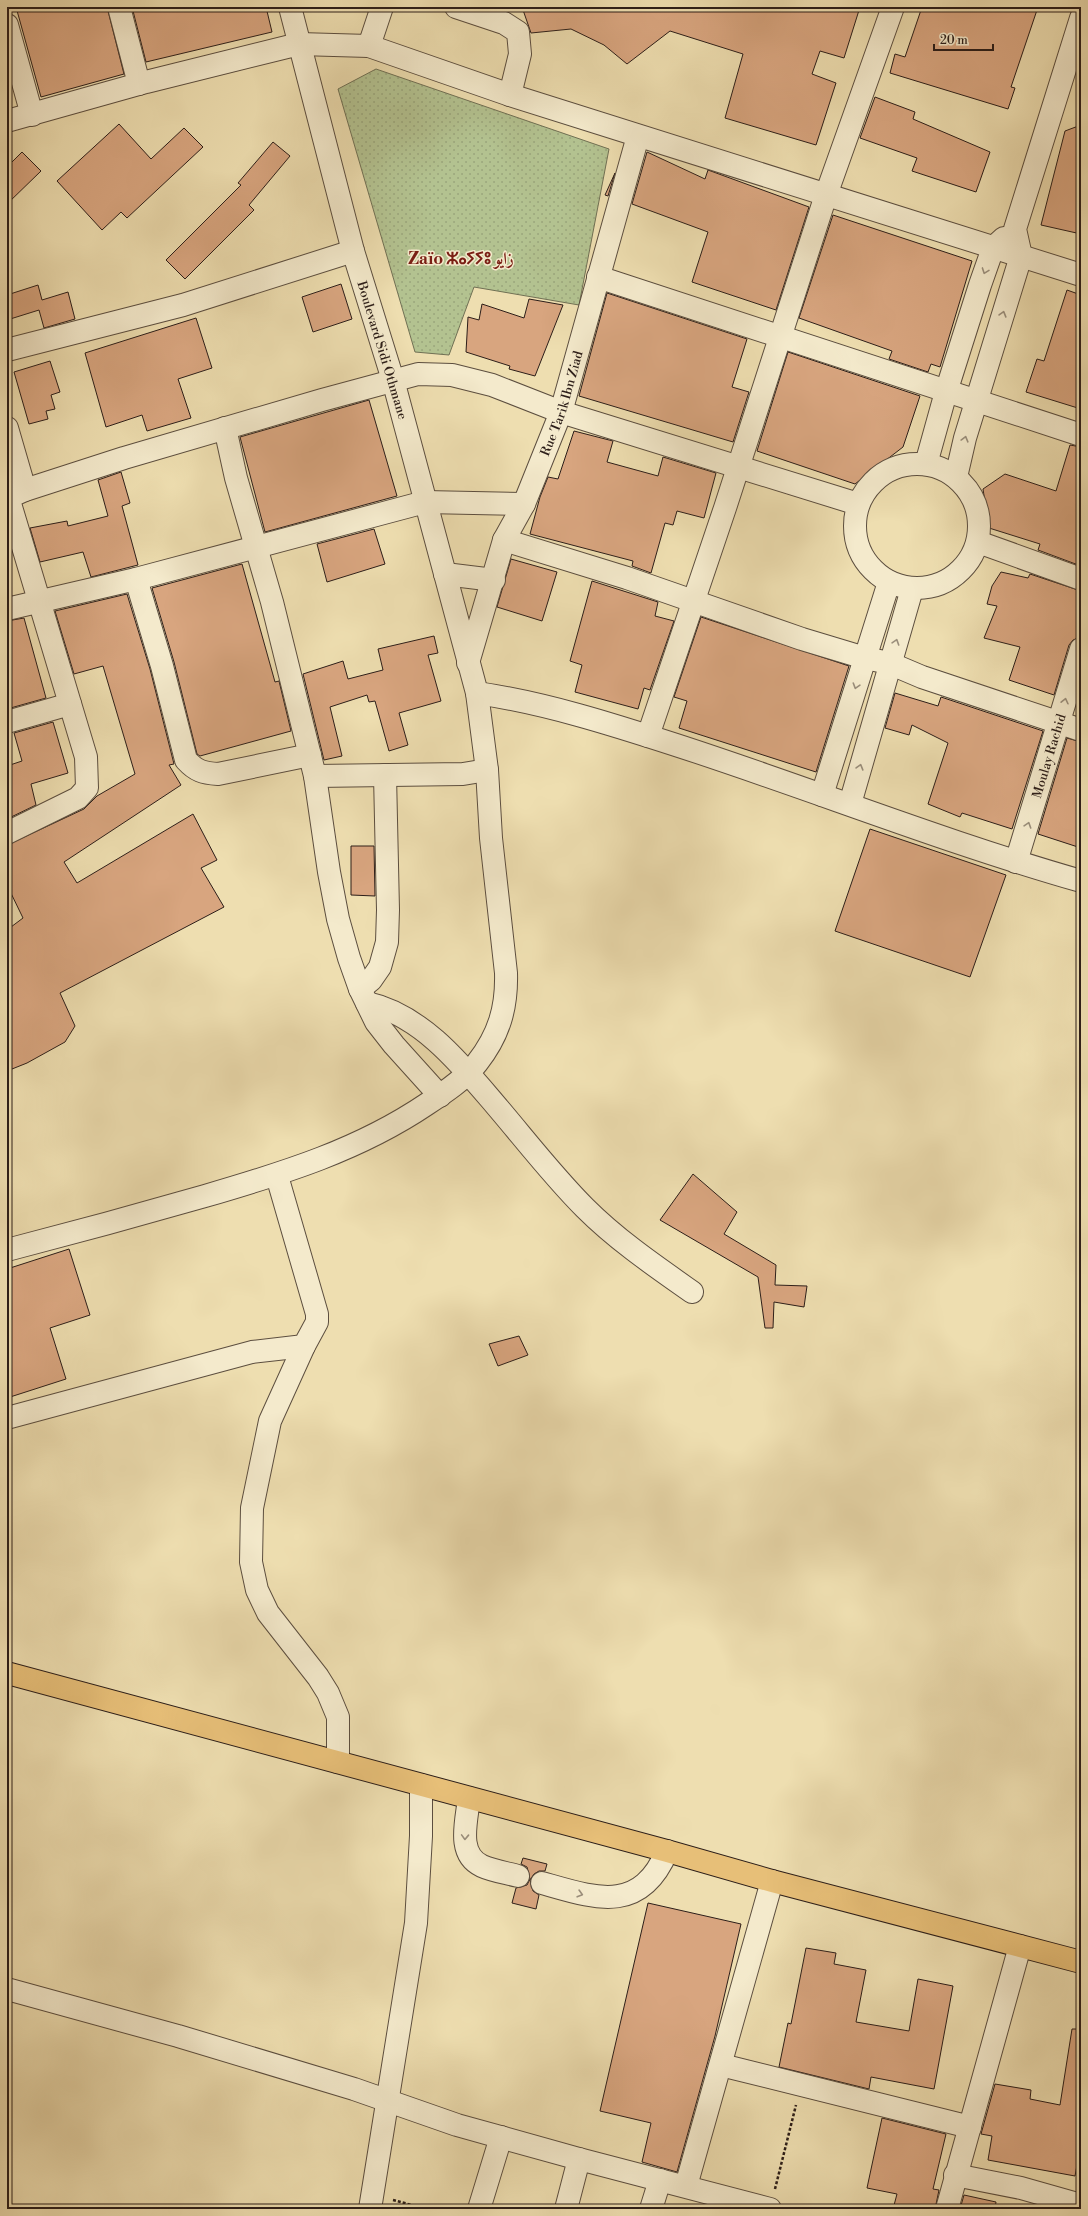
<svg xmlns="http://www.w3.org/2000/svg" width="1088" height="2216" font-family="'Libre Bodoni',Amiri,'Noto Sans Tifinagh',serif">
<defs>
<pattern id="park-dots" width="8" height="8" patternUnits="userSpaceOnUse"><rect width="8" height="8" fill="#b3c290"/><path d="M2 2h.1M6 6h.1" fill="none" stroke="#9aa67c" stroke-width="1.8" stroke-linecap="round"/></pattern>
</defs>
<rect width="100%" height="100%" fill="#eedeb0"/>
<filter id="stains"><feTurbulence type="fractalNoise" baseFrequency=".005" numOctaves="4"/><feColorMatrix values="0 0 0 0 .2 0 0 0 0 .09 0 0 0 0 .02 0 0 0 .5 -.17"/></filter>
<radialGradient id="worn" r=".72"><stop offset=".6" stop-color="#630" stop-opacity="0"/><stop offset="1" stop-color="#630" stop-opacity=".3"/></radialGradient>
<!-- park -->
<polygon fill="url(#park-dots)" stroke="#707054" points="376,69 609,149 579,305 474,287 449,355 415,352 338,89"/>
<!-- building -->
<g fill="#d8a57f" stroke="#2c1e19">
<polygon points="16,7 107,7 124,74 41,97"/>
<polygon points="132,7 266,7 272,32 146,62"/>
<polygon points="522,7 860,7 844,58 820,51 812,74 836,83 816,145 725,118 743,54 670,31 627,64 604,45 571,29 531,33"/>
<polygon points="922,7 1038,7 1011,87 1015,88 1008,109 890,73 895,54 905,57"/>
<polygon points="875,97 915,112 913,119 990,152 976,192 912,171 917,158 860,138"/>
<polygon points="119,124 151,159 184,128 203,147 127,218 121,212 102,230 57,181"/>
<polygon points="1081,125 1081,234 1041,225 1065,131"/>
<polygon points="273,142 290,156 249,205 254,210 185,279 166,260 241,185 238,183"/>
<polygon points="22,152 41,171 7,204 7,167"/>
<polygon points="647,152 705,179 708,170 809,207 776,310 692,282 708,232 632,204"/>
<polygon points="615,173 608,196 605,195"/>
<polygon points="833,215 972,261 940,367 931,364 928,372 889,359 892,351 799,318"/>
<polygon points="341,284 352,319 313,332 302,297"/>
<polygon points="38,285 42,300 68,292 75,319 44,328 39,310 7,320 7,295"/>
<polygon points="1067,290 1081,295 1081,409 1026,392 1037,359 1044,361"/>
<polygon points="607,293 747,339 732,387 749,392 733,442 579,396"/>
<polygon points="529,299 563,305 535,376 509,369 510,366 466,352 468,317 479,320 482,304 524,318"/>
<polygon points="196,318 212,368 178,379 191,418 147,431 142,415 106,427 85,353"/>
<polygon points="788,352 920,396 903,447 855,484 757,451"/>
<polygon points="50,361 60,392 51,395 55,409 46,411 48,419 29,424 14,372"/>
<polygon points="369,400 397,496 265,532 240,437"/>
<polygon points="574,431 613,441 607,462 658,476 663,457 716,473 704,518 677,511 673,525 665,523 651,573 632,566 633,561 530,534 540,497 548,477 558,479"/>
<polygon points="1070,445 1081,447 1081,566 1038,550 1040,544 989,528 983,489 1005,474 1056,491"/>
<polygon points="121,472 130,503 122,506 138,565 91,577 83,552 40,562 30,528 67,521 68,526 108,516 98,480"/>
<polygon points="374,529 385,564 327,582 317,544"/>
<polygon points="511,559 557,572 542,621 497,607"/>
<polygon points="242,564 275,682 279,681 291,731 200,756 197,754 174,662 152,588"/>
<polygon points="1001,572 1028,578 1030,574 1081,591 1081,637 1073,640 1069,645 1054,695 1009,680 1020,647 984,638 997,606 987,604 992,586"/>
<polygon points="592,581 658,602 655,616 674,621 650,690 644,688 638,709 575,692 582,665 570,661"/>
<polygon points="127,594 150,669 174,764 169,765 181,785 64,862 77,883 193,814 217,860 201,868 224,907 60,993 75,1026 65,1042 27,1063 7,1071 7,930 23,918 7,885 7,845 84,809 97,796 135,774 103,666 74,674 55,611"/>
<polygon points="701,617 849,666 816,772 679,728 687,701 674,697"/>
<polygon points="24,618 46,698 7,709 7,621"/>
<polygon points="434,636 438,653 428,655 441,701 399,713 408,745 389,751 375,701 369,702 367,695 330,707 342,756 324,760 303,674 343,661 348,679 383,670 378,649"/>
<polygon points="895,693 938,706 941,697 1043,731 1012,829 962,813 960,817 928,804 948,743 912,725 909,735 885,728"/>
<polygon points="53,722 68,773 31,784 36,805 7,819 7,766 22,761 14,733"/>
<polygon points="1067,738 1081,742 1081,848 1038,834"/>
<polygon points="870,829 1006,875 970,977 835,931"/>
<polygon points="351,846 374,846 375,896 351,895"/>
<polygon points="693,1174 737,1212 724,1234 776,1265 775,1285 807,1286 804,1307 774,1302 773,1328 765,1328 758,1277 660,1220"/>
<polygon points="69,1249 90,1315 50,1328 66,1379 7,1398 7,1269"/>
<polygon points="519,1336 528,1355 498,1366 489,1344"/>
<polygon points="523,1858 547,1864 545,1871 539,1871 534,1874 530,1880 533,1891 539,1895 536,1909 512,1903 516,1888 527,1885 530,1879 527,1867 521,1864"/>
<polygon points="648,1903 741,1924 715,2036 677,2172 642,2162 651,2123 600,2111"/>
<polygon points="806,1948 836,1953 834,1964 866,1970 856,2022 909,2031 918,1979 953,1986 934,2089 871,2077 869,2089 779,2067 788,2023 791,2024"/>
<polygon points="1072,2029 1081,2029 1081,2143 1075,2176 988,2160 992,2136 981,2134 995,2084 1031,2090 1030,2099 1060,2105"/>
<polygon points="882,2118 946,2134 933,2189 939,2190 935,2209 893,2209 897,2194 867,2188"/>
<polygon points="964,2195 996,2202 995,2209 960,2209"/>
</g>
<g fill="none" stroke-linecap="round" stroke-linejoin="round">
<!-- minor casing -->
<g stroke="#5c4e3f" stroke-width="24">
<g id="minor">
<polyline points="119,7 139,84"/>
<polyline points="456,7 504,23 518,32 520,54 510,95"/>
<polyline points="7,25 32,115"/>
<polyline points="369,46 382,7"/>
<polyline points="7,121 146,82 299,44 369,46 510,95 1081,275"/>
<polyline points="598,277 1081,435"/>
<polyline points="7,350 183,305 353,251"/>
<polyline points="7,428 25,490"/>
<polyline points="225,428 236,478 272,602 315,776 329,872 338,919 349,958 360,989 376,1022 394,1045 440,1096"/>
<circle cx="917" cy="526" r="62"/>
<polyline points="926,464 946,392 980,285 993,248 1004,238"/>
<polyline points="956,477 965,438 1021,256 1015,229 1081,18"/>
<polyline points="7,498 25,490 124,458 322,400 418,374 452,375 492,385 561,412 858,504"/>
<polyline points="504,540 627,578 802,639 865,658 889,663 922,677 1081,730"/>
<polyline points="978,542 1081,579"/>
<polyline points="445,574 494,580"/>
<path d="M136 579 162 666 186 760C196 771 203 773 218 774L310 755"/>
<polyline points="7,609 136,579 425,502 524,504"/>
<path id="s1" d="M468 663 504 540 524 504 561 412 638 136"/>
<path d="M477 693C545 703 611 724 676 745 812 789 944 842 1081 881"/>
<polyline points="7,722 70,704"/>
<polyline points="648,736 725,508 826,195 893,7"/>
<polyline points="315,776 463,774 487,770"/>
<polyline points="822,795 889,582"/>
<polyline points="850,804 912,589"/>
<polyline points="7,833 78,798 87,788 86,757 8,497"/>
<path id="s2" d="M1016 862 1081 649"/>
<polyline points="360,989 371,980 380,967 387,942 388,910 385,775"/>
<path d="M367 1003C423 1015 464 1068 499 1109 527 1142 554 1177 585 1208 617 1240 655 1266 692 1292"/>
<path d="M7 1250C73 1233 139 1215 205 1196 284 1173 359 1150 427 1104 444 1093 465 1079 477 1063 499 1035 507 1008 506 973L491 838 487 770 477 693 393 380 353 251 290 7"/>
<polyline points="304,1346 270,1421 252,1508 251,1562 257,1590 268,1613 318,1677 328,1693 338,1717 338,1762"/>
<polyline points="7,1418 252,1352 304,1346 317,1322 317,1314 277,1176"/>
<path d="M469 1798C467 1820 456 1854 482 1866 493 1871 507 1873 518 1876"/>
<path d="M542 1883C595 1898 640 1915 667 1851"/>
<polyline points="7,1989 178,2036 354,2089 457,2125 579,2159 770,2209"/>
<polyline points="721,2065 970,2127"/>
<polyline points="955,2175 1021,2188 1081,2205"/>
<polyline points="686,2186 772,1881"/>
<polyline points="370,2209 416,1923 421,1836 421,1785"/>
<polyline points="479,2209 501,2137"/>
<polyline points="566,2209 579,2159"/>
<polyline points="651,2209 660,2180"/>
<polyline points="947,2209 1020,1946"/>
</g>
</g>
<!-- highway casing -->
<g stroke="#2c1e19" stroke-width="24">
<polyline id="highway" points="7,1673 667,1851 772,1881 1081,1962"/>
</g>
<!-- path -->
<g stroke="#2c1e19" stroke-width="2.5" stroke-dasharray="3 2" stroke-linecap="butt">
<polyline points="775,2189 796,2105"/>
<polyline points="393,2200 427,2209"/>
</g>
<!-- minor -->
<use href="#minor" stroke="#f4eacc" stroke-width="22"/>
<!-- highway -->
<use href="#highway" stroke="#e7bf78" stroke-width="22"/>
</g>
<!-- one-way arrows -->
<defs><path id="oneway-chevron" d="M-2-3.5L2.5 0L-2 3.5" fill="none" stroke-width="1.6" stroke-linecap="round" stroke-linejoin="round"/></defs>
<g stroke="#9a8e7b">
<use href="#oneway-chevron" transform="translate(985 271) rotate(110)"/>
<use href="#oneway-chevron" transform="translate(1003 314) rotate(-74)"/>
<use href="#oneway-chevron" transform="translate(965 439) rotate(-75)"/>
<use href="#oneway-chevron" transform="translate(896 642) rotate(-72)"/>
<use href="#oneway-chevron" transform="translate(856 686) rotate(107)"/>
<use href="#oneway-chevron" transform="translate(1065 701) rotate(-77)"/>
<use href="#oneway-chevron" transform="translate(860 767) rotate(-74)"/>
<use href="#oneway-chevron" transform="translate(1028 825) rotate(-72)"/>
<use href="#oneway-chevron" transform="translate(465 1837) rotate(92)"/>
<use href="#oneway-chevron" transform="translate(580 1894) rotate(16)"/>
</g>
<g text-anchor="middle" stroke-width="3" stroke-linejoin="round" paint-order="stroke">
<!-- street labels -->
<g font-size="13" fill="#2c1e19" stroke="#f4eacc">
<text transform="translate(383 350) rotate(73)" y="5">Boulevard Sidi Othmane</text>
<text dy="5" stroke="none"><textPath href="#s1" startOffset="277">Rue Tarik Ibn Ziad</textPath></text>
<text dy="5" stroke="none"><textPath href="#s2" startOffset="111">Moulay Rachid</textPath></text>
</g>
<!-- district labels -->
<g font-size="17" font-weight="bold" fill="#7a1f14" stroke="#f4eacc">
<text x="461" y="264">Zaïo ⵣⴰⵢⵢⵓ زايو</text>
</g>
</g>
<!-- margin -->
<rect width="1088" height="2216" fill="none" stroke="#eedeb0" stroke-width="24"/>
<rect x="8" y="8" width="1072" height="2200" fill="none" stroke="#2c1e19" stroke-width="2"/>
<rect x="12" y="12" width="1064" height="2192" fill="none" stroke="#2c1e19"/>
<!-- scale -->
<path d="M934 44v6h59v-6" fill="none" stroke="#2c1e19" stroke-width="2"/>
<text x="940" y="44" font-size="12" fill="#2c1e19" stroke="#f4eacc" stroke-width="3" paint-order="stroke">20 m</text>
<rect width="100%" height="100%" filter="url(#stains)"/>
<rect width="100%" height="100%" fill="url(#worn)"/>
</svg>
